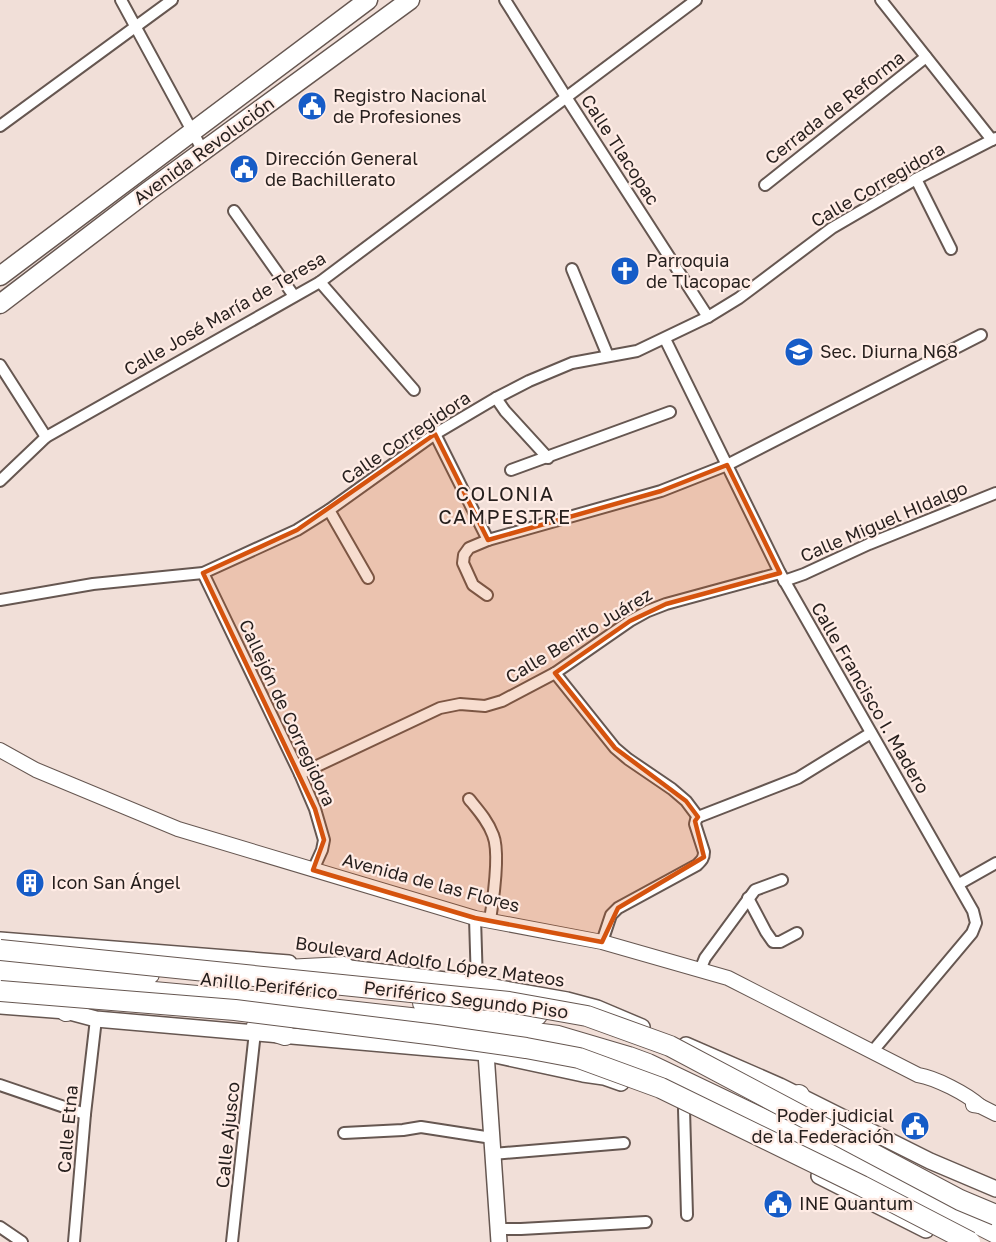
<svg xmlns="http://www.w3.org/2000/svg" width="996" height="1242" font-family="'Golos Text',sans-serif">
<rect width="100%" height="100%" fill="#f1dfd8"/>
<g fill="none" stroke-linecap="round" stroke-linejoin="round">
<!-- minor casing -->
<g stroke="#665751" stroke-width="14">
<g id="minor">
<polyline points="121,0 203,151"/>
<polyline points="505,0 566,97 708,317"/>
<polyline points="881,0 992,140"/>
<polyline points="0,126 172,0"/>
<polyline points="916,179 951,249"/>
<polyline points="765,185 926,57"/>
<polyline points="234,211 294,296"/>
<polyline points="572,269 608,356"/>
<polyline points="320,282 414,390"/>
<polyline points="665,339 780,573 973,911 976,923 972,933 872,1052"/>
<polyline points="0,365 46,437"/>
<polyline points="496,398 505,411 548,458"/>
<polyline points="435,434 488,540"/>
<polyline points="511,470 670,412"/>
<polyline points="0,481 46,437 320,282 696,0"/>
<polyline points="329,510 368,578"/>
<polyline points="203,573 300,774 315,809 324,840 322,850 313,870"/>
<polyline points="784,581 804,574 869,544 996,493"/>
<polyline points="487,595 473,585 463,563 464,555 469,548 488,540 661,491 727,465 981,335"/>
<polyline points="0,600 93,584 203,573 297,530 329,510 435,434 496,398 529,381 572,363 637,351 708,317 739,298 832,228 916,179 996,138"/>
<polyline points="555,673 615,748 628,759 672,789 686,801 698,817"/>
<polyline points="300,774 440,708 460,704 485,706 502,701 555,673 630,621 648,611 666,604 780,573"/>
<path d="M469 799C478 810 488 821 493 835 500 852 493 901 490 920"/>
<polyline points="698,817 798,778 871,733"/>
<polyline points="959,884 996,863"/>
<polyline points="748,898 766,932 773,942 780,942 797,933"/>
<polyline points="475,918 477,984"/>
<path d="M602 942 611 915 618 908 697 865C702 860 704 858 704 852L695 824 696 820 698 817"/>
<polyline points="700,970 705,958 755,890 782,880"/>
<polyline points="0,1085 85,1114"/>
<polyline points="684,1109 687,1215"/>
<polyline points="344,1133 403,1130 421,1127 492,1138"/>
<polyline points="493,1154 624,1143"/>
<polyline points="0,1227 22,1242"/>
<polyline points="499,1229 521,1229 646,1222"/>
<polyline points="74,1242 85,1114 96,1019"/>
<polyline points="232,1242 255,1032"/>
</g>
</g>
<!-- tertiary casing -->
<g stroke="#665751" stroke-width="16">
<g id="tertiary">
<path d="M0 750 36 770 178 829 475 918 602 942 728 978 918 1075C936 1078 967 1094 980 1106"/>
<polyline points="973,1105 980,1106 996,1114"/>
</g>
</g>
<!-- secondary casing -->
<g stroke="#665751" stroke-width="18">
<g id="secondary">
<polyline points="0,940 289,963"/>
<polyline points="334,966 477,984 567,1000 597,1008 642,1027"/>
<polyline points="0,1006 66,1011 96,1019 486,1053 583,1074 604,1077 621,1083"/>
<polyline points="686,1045 780,1086 930,1161 996,1189"/>
<polyline points="486,1053 499,1242"/>
<polyline points="819,1176 926,1230"/>
</g>
</g>
<!-- primary casing -->
<g stroke="#665751" stroke-width="21">
<g id="primary">
<polyline points="0,276 368,0"/>
<polyline points="0,304 147,192 410,0"/>
</g>
</g>
<!-- motorway casing -->
<g stroke="#665751" stroke-width="22">
<g id="motorway">
<polyline points="0,963 149,974"/>
<polyline points="266,971 344,967"/>
<polyline points="0,978 285,1004 455,1023 558,1036 629,1057 648,1064 926,1197 996,1233"/>
<polyline points="423,1003 537,1015"/>
<polyline points="66,1011 95,994"/>
<polyline points="257,1026 285,1035"/>
<polyline points="799,1095 815,1130"/>
</g>
</g>
<!-- minor -->
<use href="#minor" stroke="#fff" stroke-width="10"/>
<!-- tertiary -->
<use href="#tertiary" stroke="#fff" stroke-width="14"/>
<!-- secondary -->
<use href="#secondary" stroke="#fff" stroke-width="15"/>
<!-- primary -->
<use href="#primary" stroke="#fff" stroke-width="18"/>
<!-- motorway -->
<use href="#motorway" stroke="#fff" stroke-width="20"/>
<!-- motorway-bridge casing -->
<g stroke="#665751" stroke-width="22" stroke-linecap="butt">
<g id="motorway-bridge">
<polyline points="0,950 509,1002 587,1016 670,1046 960,1200 996,1215"/>
<polyline points="0,991 235,1010 436,1035 526,1048 579,1058 661,1088 862,1186 970,1242"/>
</g>
</g>
<!-- motorway-bridge -->
<use href="#motorway-bridge" stroke="#fff" stroke-width="20"/>
</g>
<!-- marked area -->
<path fill="#d5530e" fill-opacity="0.2" stroke="#d5530e" stroke-width="4.5" stroke-linejoin="round" d="M435 434 488 540 661 491 727 465 780 573 666 604 630 621 555 673 615 748 686 801 698 817 695 821 704 857 618 908 602 942 475 918 313 870 324 840 315 809 203 573 297 530Z"/>
<!-- icons -->
<defs>
<g id="civic-disc" transform="scale(1.5)"><circle r="9.5" fill="#165cc7" stroke="#ffece5"/><path d="M-.6-6.5H3V-4.5H.6V-3L4-1V1h2V6H-6V1h2V-1L-.6-3ZM-1.2 2.5V6h2.4V2.5Z" fill="#fff"/></g>
<g id="church-disc" transform="scale(1.5)"><circle r="9.5" fill="#165cc7" stroke="#ffece5"/><path d="M-1.2-6h2.4v3.5h3.3v2.4h-3.3V6h-2.4V-.1h-3.3v-2.4h3.3Z" fill="#fff"/></g>
<g id="school-disc" transform="scale(1.5)"><circle r="9.5" fill="#165cc7" stroke="#ffece5"/><path d="M0-5L7-2L0 1L-7-2ZM-4 1L0 2.5L4 1V4Q0 6-4 4Z" fill="#fff"/></g>
<g id="building-disc" transform="scale(1.5)"><circle r="9.5" fill="#165cc7" stroke="#ffece5"/><path d="M-4-6H4V6H1V3H-1V6H-4ZM-2.5-4.3h1.7v1.8h-1.7ZM.8-4.3h1.7v1.8H.8ZM-2.5-1h1.7V.8h-1.7ZM.8-1h1.7V.8H.8Z" fill="#fff"/></g>
</defs>
<g fill-rule="evenodd">
<use href="#civic-disc" x="312" y="106"/>
<use href="#civic-disc" x="244" y="169"/>
<use href="#church-disc" x="625" y="271"/>
<use href="#school-disc" x="799" y="352"/>
<use href="#building-disc" x="30" y="883"/>
<use href="#civic-disc" x="915" y="1126"/>
<use href="#civic-disc" x="778" y="1204"/>
</g>
<g text-anchor="middle" stroke-width="4.5" stroke-linejoin="round" paint-order="stroke">
<!-- poi labels -->
<g font-size="18" fill="#261f1d" stroke="#ffece5" text-anchor="start">
<text x="333" y="102">Registro Nacional<tspan x="333" dy="21">de Profesiones</tspan></text>
<text x="265" y="165">Dirección General<tspan x="265" dy="21">de Bachillerato</tspan></text>
<text x="646" y="267">Parroquia<tspan x="646" dy="21">de Tlacopac</tspan></text>
<text x="820" y="358">Sec. Diurna N68</text>
<text x="51" y="889">Icon San Ángel</text>
<text x="894" y="1122" text-anchor="end">Poder judicial<tspan x="894" dy="21">de la Federación</tspan></text>
<text x="799" y="1210">INE Quantum</text>
</g>
<!-- street labels -->
<g font-size="18" fill="#261f1d" stroke="#ffece5">
<text transform="translate(835 108) rotate(-38)" y="6">Cerrada de Reforma</text>
<text transform="translate(620 150) rotate(57)" y="6">Calle Tlacopac</text>
<text transform="translate(204 151) rotate(-36)" y="6">Avenida Revolución</text>
<text transform="translate(878 185) rotate(-30)" y="6">Calle Corregidora</text>
<text transform="translate(225 314) rotate(-30)" y="6">Calle José María de Teresa</text>
<text transform="translate(406 438) rotate(-34)" y="6">Calle Corregidora</text>
<text transform="translate(884 522) rotate(-23)" y="6">Calle Miguel HIdalgo</text>
<text transform="translate(579 636) rotate(-31)" y="6">Calle Benito Juárez</text>
<text transform="translate(870 698) rotate(60)" y="6">Calle Francisco I. Madero</text>
<text transform="translate(287 713) rotate(65)" y="6">Callejón de Corregidora</text>
<text transform="translate(431 883) rotate(15)" y="6">Avenida de las Flores</text>
<text transform="translate(430 962) rotate(8)" y="6">Boulevard Adolfo López Mateos</text>
<text transform="translate(269 986) rotate(6)" y="6">Anillo Periférico</text>
<text transform="translate(466 1000) rotate(7)" y="6">Periférico Segundo Piso</text>
<text transform="translate(68 1129) rotate(-85)" y="6">Calle Etna</text>
<text transform="translate(228 1135) rotate(-84)" y="6">Calle Ajusco</text>
</g>
<!-- neighbourhood labels -->
<g font-size="20" letter-spacing="1.5" fill="#261f1d" stroke="#ffece5">
<text x="505" y="501">COLONIA<tspan x="505" dy="23">CAMPESTRE</tspan></text>
</g>
</g>
</svg>
